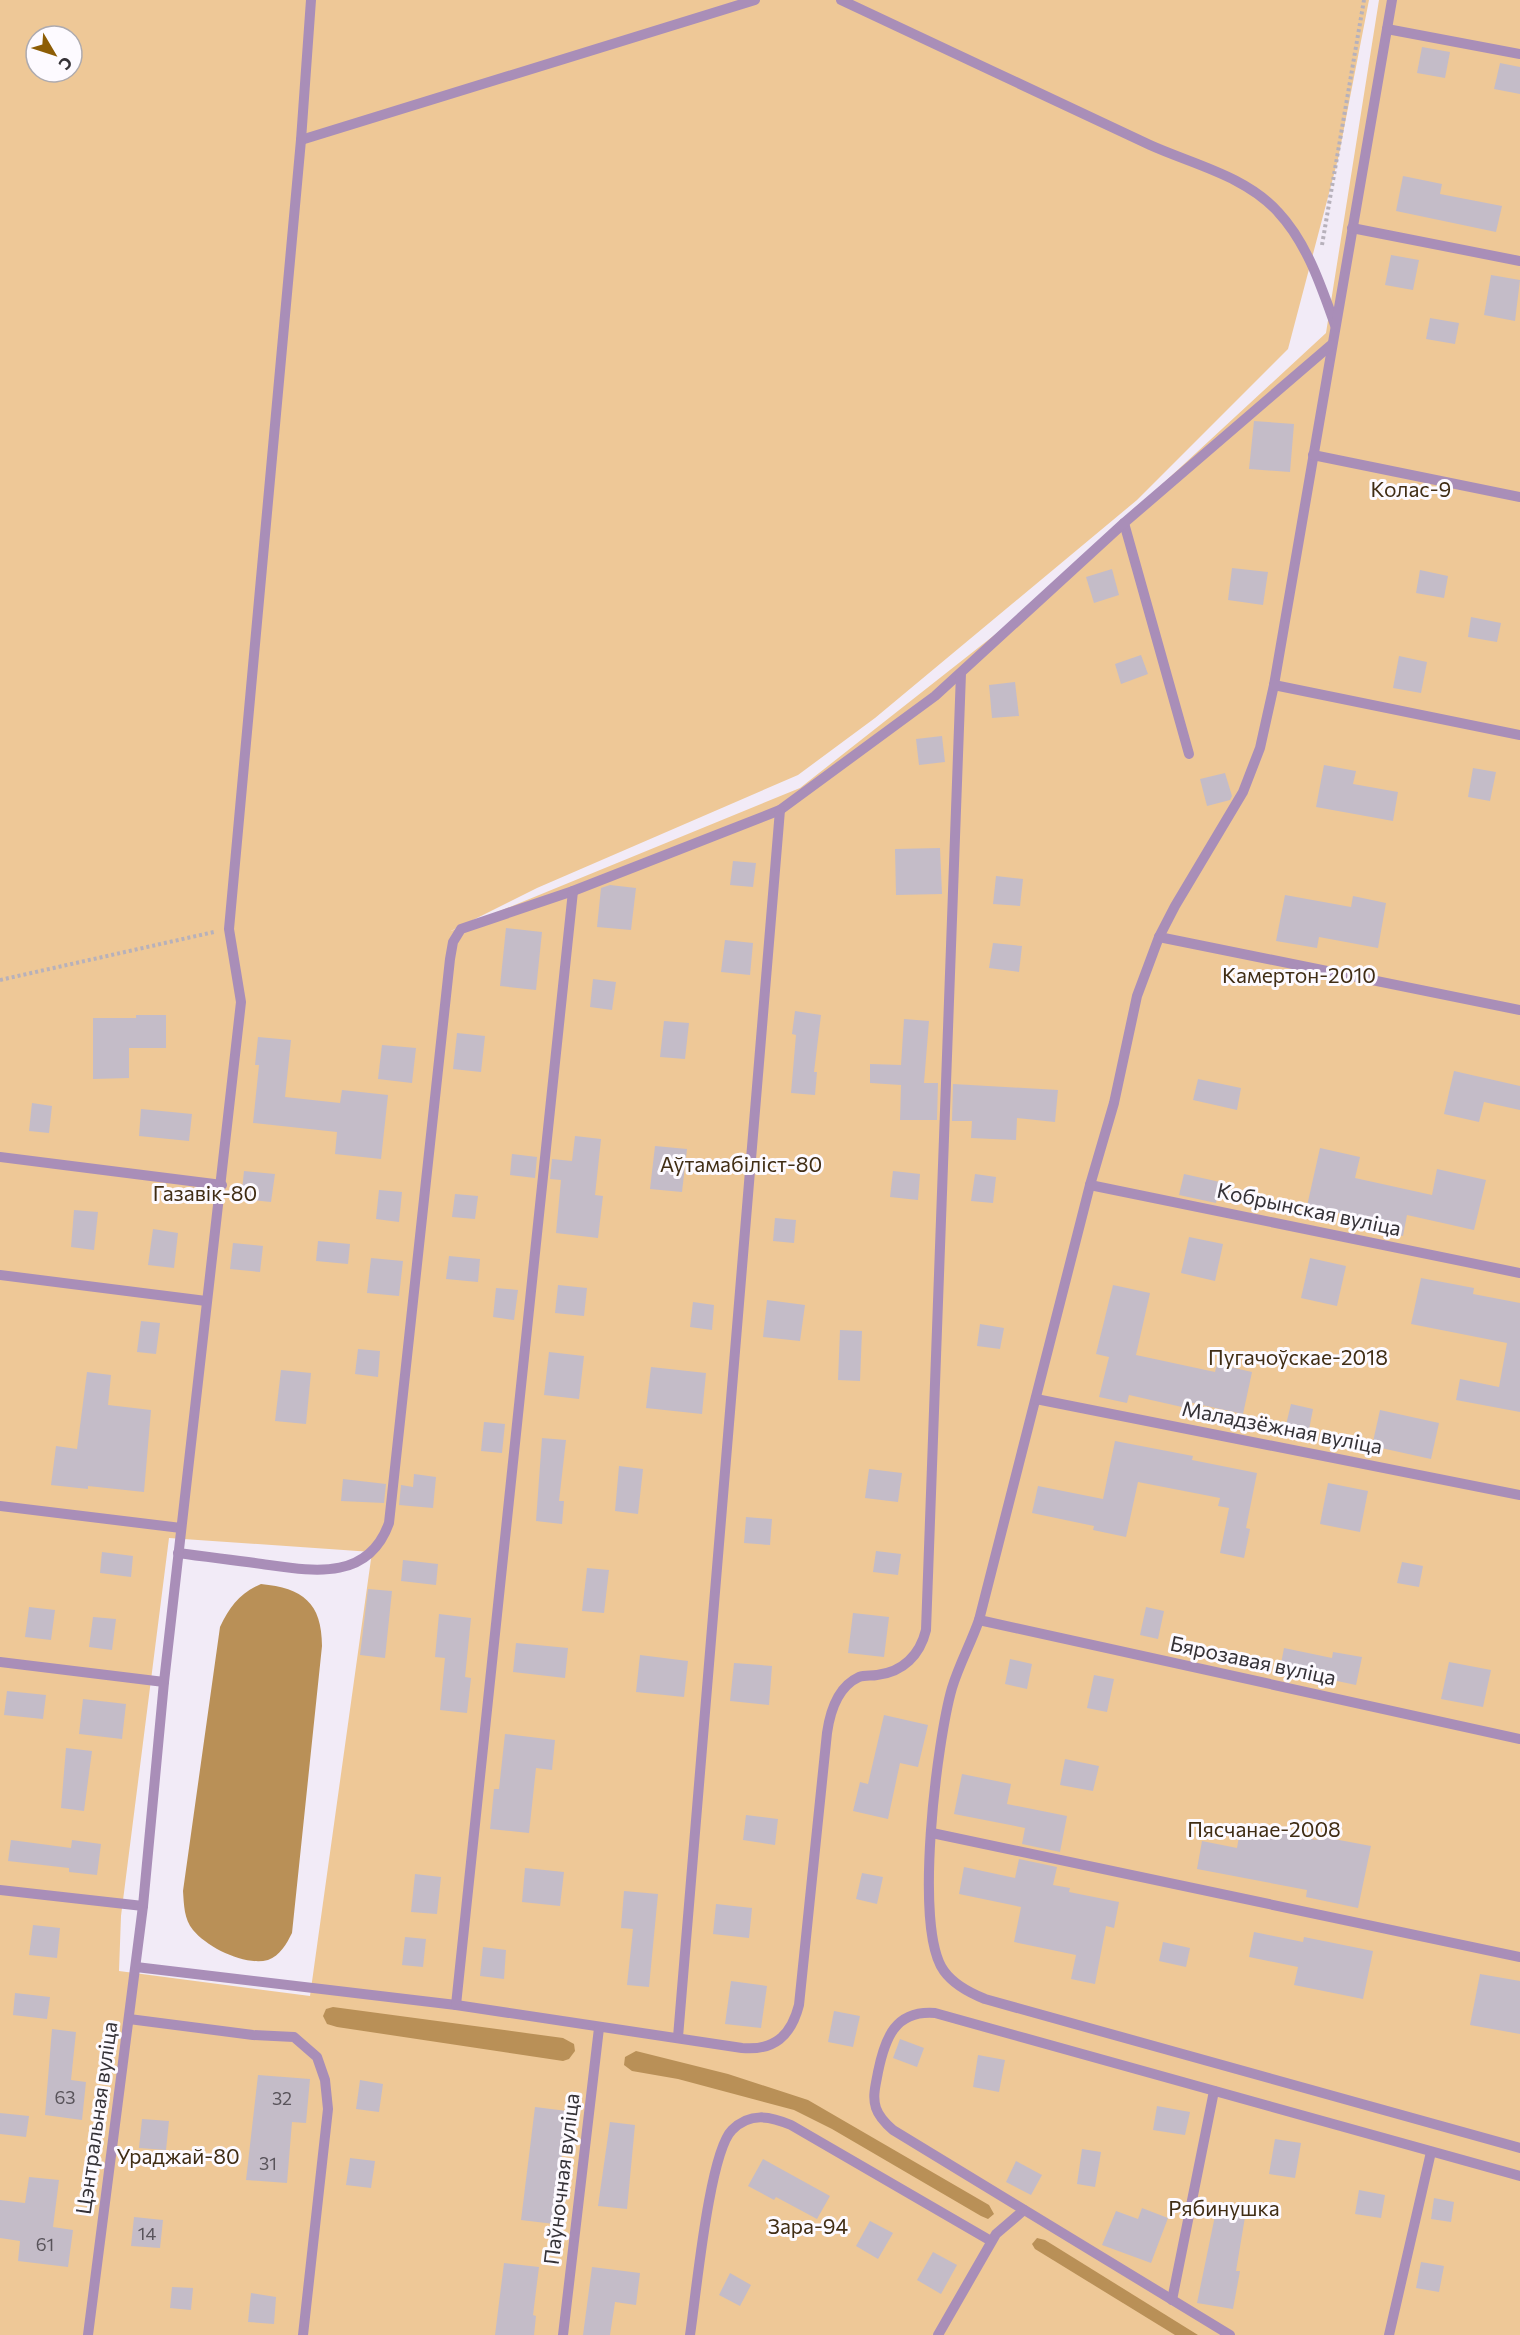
<svg xmlns="http://www.w3.org/2000/svg" width="1520" height="2335" font-family="Commissioner,sans-serif">
<rect width="100%" height="100%" fill="#f2ebf7"/>
<!-- green -->
<path fill="#eec897" fill-rule="evenodd" d="M0 0H1369L1338 159 1288 349 1137 500 875 718 798 775 537 888 451 931 800 788 1025 611 1326 333 1379 0H1520V2335H0ZM36 36H72V72H36ZM169 1538 372 1552 310 1996 119 1971 121 1916Z"/>
<!-- water -->
<g fill="#b99057">
<path d="M261 1584C303 1588 322 1603 322 1646L292 1933C287 1943 280 1956 268 1960 245 1966 208 1948 193 1930 184 1919 184 1905 183 1891L220 1627C230 1606 240 1593 261 1584Z"/>
<polygon points="333,2007 563,2038 574,2044 575,2051 569,2059 563,2061 337,2027 327,2024 323,2016 326,2009"/>
<polygon points="636,2051 728,2074 808,2100 989,2205 994,2214 988,2219 981,2216 832,2129 794,2110 678,2079 632,2071 624,2065 625,2057"/>
<polygon points="1037,2238 1045,2240 1198,2335 1175,2335 1035,2249 1032,2244"/>
</g>
<!-- building -->
<g fill="#c4bcc8">
<polygon points="1422,47 1450,52 1445,78 1417,73"/>
<polygon points="1500,63 1520,67 1520,94 1494,89"/>
<polygon points="1403,176 1442,184 1440,194 1502,206 1496,232 1396,211"/>
<polygon points="1391,255 1419,260 1413,290 1385,285"/>
<polygon points="1491,275 1520,280 1515,321 1484,315"/>
<polygon points="1430,318 1459,323 1455,344 1426,339"/>
<polygon points="1254,421 1294,424 1290,472 1249,469"/>
<polygon points="1232,568 1268,572 1263,605 1228,600"/>
<polygon points="1112,569 1119,595 1094,603 1086,577"/>
<polygon points="1420,570 1448,576 1444,598 1416,593"/>
<polygon points="1471,617 1501,623 1497,642 1468,637"/>
<polygon points="1141,655 1148,674 1121,684 1115,664"/>
<polygon points="1399,656 1427,662 1421,693 1393,688"/>
<polygon points="1015,682 1019,716 992,718 989,685"/>
<polygon points="942,736 945,762 919,765 916,739"/>
<polygon points="1324,765 1356,771 1353,784 1398,792 1393,821 1316,807"/>
<polygon points="1473,768 1496,772 1490,801 1468,797"/>
<polygon points="1225,773 1232,796 1230,800 1207,806 1200,779"/>
<polygon points="940,848 942,894 896,895 895,849"/>
<polygon points="733,861 756,863 753,887 730,885"/>
<polygon points="996,876 1023,879 1020,906 993,904"/>
<polygon points="610,885 636,888 631,930 597,927 601,888"/>
<polygon points="1285,895 1351,907 1353,896 1386,903 1378,948 1319,937 1317,948 1276,941"/>
<polygon points="506,928 542,932 536,990 500,986"/>
<polygon points="725,940 753,943 750,975 721,972"/>
<polygon points="993,943 1022,946 1019,972 989,968"/>
<polygon points="593,979 616,982 612,1010 590,1007"/>
<polygon points="795,1011 821,1015 814,1072 817,1072 815,1095 791,1093 796,1035 792,1034"/>
<polygon points="136,1015 166,1015 166,1048 129,1048 129,1078 93,1079 93,1018 136,1018"/>
<polygon points="904,1019 929,1021 924,1083 938,1083 937,1120 900,1120 901,1085 870,1083 870,1064 901,1065"/>
<polygon points="664,1021 689,1023 685,1059 660,1057"/>
<polygon points="457,1033 485,1036 481,1072 453,1069"/>
<polygon points="258,1037 291,1040 285,1097 340,1103 342,1090 388,1095 381,1159 335,1154 337,1132 253,1123 259,1065 255,1065"/>
<polygon points="382,1045 416,1048 412,1083 378,1079"/>
<polygon points="1454,1071 1520,1086 1520,1110 1484,1102 1479,1122 1444,1114"/>
<polygon points="1198,1079 1241,1088 1237,1110 1193,1100"/>
<polygon points="953,1084 1058,1090 1055,1122 1017,1118 1016,1140 971,1138 972,1121 952,1121"/>
<polygon points="32,1103 52,1106 49,1133 29,1131"/>
<polygon points="141,1109 192,1114 189,1141 139,1136"/>
<polygon points="575,1136 601,1139 595,1195 603,1196 598,1238 556,1233 561,1180 550,1179 552,1159 572,1161"/>
<polygon points="655,1146 687,1149 682,1192 650,1189"/>
<polygon points="1320,1148 1360,1157 1355,1178 1432,1195 1437,1169 1486,1180 1474,1230 1407,1215 1403,1236 1363,1227 1365,1219 1307,1206"/>
<polygon points="512,1154 537,1157 535,1178 510,1175"/>
<polygon points="244,1171 275,1174 271,1202 241,1199"/>
<polygon points="893,1171 920,1174 918,1200 890,1197"/>
<polygon points="975,1174 996,1177 993,1203 971,1201"/>
<polygon points="1184,1174 1220,1182 1216,1203 1179,1195"/>
<polygon points="379,1190 402,1192 399,1222 376,1219"/>
<polygon points="455,1194 478,1196 475,1219 452,1217"/>
<polygon points="74,1210 98,1212 94,1250 71,1247"/>
<polygon points="775,1218 796,1220 794,1243 773,1241"/>
<polygon points="153,1229 178,1233 174,1268 148,1265"/>
<polygon points="1189,1237 1223,1244 1215,1281 1181,1273"/>
<polygon points="318,1241 350,1244 348,1264 316,1261"/>
<polygon points="233,1243 263,1246 260,1272 230,1269"/>
<polygon points="449,1256 480,1259 478,1282 446,1279"/>
<polygon points="371,1258 403,1261 399,1296 367,1293"/>
<polygon points="1310,1258 1346,1266 1337,1306 1301,1298"/>
<polygon points="1421,1278 1474,1288 1473,1294 1520,1303 1520,1412 1456,1400 1460,1379 1499,1387 1507,1343 1411,1324"/>
<polygon points="558,1285 587,1288 584,1316 555,1313"/>
<polygon points="1113,1285 1150,1293 1136,1355 1215,1372 1217,1364 1252,1372 1243,1414 1184,1401 1182,1407 1129,1395 1127,1403 1099,1397 1109,1357 1096,1354"/>
<polygon points="496,1288 518,1290 514,1320 493,1317"/>
<polygon points="767,1300 805,1305 800,1341 763,1337"/>
<polygon points="693,1302 714,1305 712,1330 690,1327"/>
<polygon points="141,1321 160,1323 156,1354 137,1352"/>
<polygon points="980,1324 1004,1328 1000,1349 977,1346"/>
<polygon points="840,1330 862,1331 860,1381 838,1380"/>
<polygon points="358,1349 380,1351 378,1377 355,1374"/>
<polygon points="549,1352 584,1356 579,1399 544,1395"/>
<polygon points="651,1367 706,1373 702,1414 646,1408"/>
<polygon points="281,1370 311,1373 306,1424 275,1421"/>
<polygon points="87,1372 111,1375 108,1405 151,1410 144,1492 88,1486 88,1489 51,1485 56,1446 77,1449"/>
<polygon points="1291,1404 1313,1409 1308,1435 1285,1429"/>
<polygon points="1380,1410 1439,1423 1431,1459 1372,1446"/>
<polygon points="484,1422 505,1424 502,1453 481,1451"/>
<polygon points="542,1438 566,1440 559,1501 564,1501 562,1524 536,1521"/>
<polygon points="1115,1441 1193,1456 1192,1460 1257,1473 1246,1528 1250,1529 1244,1558 1220,1553 1229,1508 1218,1506 1220,1498 1138,1482 1126,1537 1093,1530 1094,1526 1032,1513 1038,1486 1103,1499"/>
<polygon points="619,1466 643,1469 638,1514 615,1511"/>
<polygon points="869,1469 902,1473 898,1502 865,1498"/>
<polygon points="414,1474 436,1477 433,1508 399,1505 401,1485 413,1487"/>
<polygon points="343,1479 386,1484 384,1503 341,1501"/>
<polygon points="1328,1483 1368,1491 1360,1532 1320,1524"/>
<polygon points="746,1517 772,1519 770,1545 744,1543"/>
<polygon points="876,1551 901,1554 898,1575 873,1572"/>
<polygon points="102,1552 133,1556 131,1577 100,1573"/>
<polygon points="403,1560 438,1564 436,1585 401,1581"/>
<polygon points="1402,1562 1423,1566 1419,1587 1397,1583"/>
<polygon points="587,1568 609,1570 604,1613 582,1611"/>
<polygon points="368,1589 392,1591 385,1658 360,1655"/>
<polygon points="29,1607 55,1610 51,1640 25,1637"/>
<polygon points="1146,1607 1164,1611 1158,1639 1140,1635"/>
<polygon points="853,1613 889,1617 884,1657 848,1653"/>
<polygon points="439,1614 471,1618 465,1677 471,1678 467,1713 440,1710 445,1658 435,1657"/>
<polygon points="93,1617 116,1619 112,1650 89,1647"/>
<polygon points="516,1643 568,1648 565,1678 513,1672"/>
<polygon points="1284,1648 1332,1658 1333,1652 1362,1657 1356,1685 1280,1669"/>
<polygon points="640,1655 688,1661 684,1697 636,1692"/>
<polygon points="1010,1659 1032,1664 1027,1689 1005,1684"/>
<polygon points="1449,1662 1491,1670 1483,1707 1441,1699"/>
<polygon points="734,1663 772,1666 769,1705 730,1701"/>
<polygon points="1094,1675 1114,1679 1107,1712 1087,1708"/>
<polygon points="7,1691 46,1695 43,1719 4,1715"/>
<polygon points="83,1699 126,1704 122,1739 79,1734"/>
<polygon points="884,1715 928,1725 918,1767 900,1763 888,1819 853,1811 860,1782 868,1784"/>
<polygon points="505,1734 555,1740 552,1770 536,1768 529,1833 490,1829 494,1789 499,1789"/>
<polygon points="66,1748 92,1751 84,1811 61,1808"/>
<polygon points="1065,1759 1099,1766 1093,1791 1060,1785"/>
<polygon points="962,1774 1011,1784 1007,1804 1067,1816 1060,1852 1022,1844 1025,1828 954,1814"/>
<polygon points="746,1815 778,1819 775,1845 743,1840"/>
<polygon points="1241,1825 1317,1840 1318,1836 1371,1846 1358,1908 1306,1897 1307,1890 1197,1869 1202,1841 1237,1848"/>
<polygon points="11,1840 71,1848 72,1840 101,1844 97,1875 69,1872 69,1868 8,1861"/>
<polygon points="1019,1859 1057,1867 1053,1885 1070,1888 1069,1892 1119,1902 1114,1928 1106,1926 1095,1984 1071,1979 1076,1955 1014,1942 1021,1907 959,1894 964,1867 1015,1878"/>
<polygon points="525,1868 564,1872 560,1906 522,1902"/>
<polygon points="862,1873 883,1877 877,1904 856,1899"/>
<polygon points="415,1874 441,1877 437,1914 411,1912"/>
<polygon points="624,1891 658,1894 649,1987 627,1985 633,1929 621,1928"/>
<polygon points="716,1904 752,1908 749,1938 713,1934"/>
<polygon points="33,1925 60,1928 57,1958 29,1955"/>
<polygon points="1254,1932 1303,1942 1304,1937 1373,1951 1363,1999 1294,1985 1298,1967 1249,1957"/>
<polygon points="405,1937 426,1939 423,1967 402,1965"/>
<polygon points="1163,1942 1190,1948 1186,1967 1159,1961"/>
<polygon points="483,1947 506,1950 504,1979 480,1976"/>
<polygon points="1480,1974 1520,1981 1520,2034 1470,2025"/>
<polygon points="731,1981 767,1986 761,2028 725,2024"/>
<polygon points="15,1993 50,1997 47,2019 13,2015"/>
<polygon points="834,2011 860,2016 853,2047 828,2042"/>
<polygon points="52,2029 76,2032 71,2080 86,2082 82,2120 45,2115"/>
<polygon points="900,2039 924,2048 917,2067 893,2058"/>
<polygon points="978,2055 1005,2060 999,2092 973,2087"/>
<polygon points="258,2075 310,2079 306,2123 292,2122 287,2183 246,2180"/>
<polygon points="360,2080 383,2084 379,2112 356,2109"/>
<polygon points="1157,2106 1190,2112 1185,2135 1153,2130"/>
<polygon points="535,2107 567,2111 554,2224 521,2220"/>
<polygon points="0,2113 29,2116 26,2137 0,2134"/>
<polygon points="142,2119 169,2121 166,2150 139,2148"/>
<polygon points="610,2122 635,2125 627,2209 598,2206"/>
<polygon points="1275,2139 1301,2143 1295,2178 1269,2174"/>
<polygon points="1082,2149 1101,2152 1095,2187 1077,2184"/>
<polygon points="350,2158 375,2161 371,2188 346,2185"/>
<polygon points="763,2159 830,2196 817,2219 776,2197 774,2200 748,2186"/>
<polygon points="1016,2161 1042,2175 1031,2195 1006,2182"/>
<polygon points="29,2177 59,2180 53,2227 73,2230 68,2267 18,2261 20,2241 0,2238 0,2200 25,2203"/>
<polygon points="1359,2190 1385,2195 1381,2218 1355,2214"/>
<polygon points="1434,2198 1454,2202 1451,2222 1431,2219"/>
<polygon points="1217,2206 1246,2211 1236,2271 1240,2271 1233,2309 1197,2303"/>
<polygon points="1142,2208 1168,2218 1151,2263 1102,2245 1116,2211 1138,2219"/>
<polygon points="134,2217 163,2220 160,2248 131,2246"/>
<polygon points="870,2221 893,2233 878,2259 856,2246"/>
<polygon points="933,2252 957,2265 941,2294 917,2280"/>
<polygon points="1421,2262 1444,2266 1439,2292 1416,2288"/>
<polygon points="504,2263 539,2267 533,2315 536,2316 534,2335 495,2335"/>
<polygon points="592,2267 640,2273 636,2305 615,2302 610,2335 583,2335"/>
<polygon points="730,2273 751,2285 740,2306 719,2295"/>
<polygon points="172,2287 193,2288 191,2310 170,2308"/>
<polygon points="251,2293 276,2297 274,2324 248,2322"/>
</g>
<g fill="none" stroke-linecap="round" stroke-linejoin="round">
<!-- path -->
<g stroke="#b7b1bb" stroke-width="4" stroke-dasharray="3 3" stroke-linecap="butt">
<polyline points="1322,245 1364,0"/>
<polyline points="0,980 214,932"/>
</g>
<!-- lane -->
<g stroke="#a98eb8" stroke-width="10">
<path d="M841 0C944 48 1047 97 1150 145 1192 164 1246 176 1278 212 1307 243 1321 286 1335 325"/>
<path d="M1392 0 1274 685 1260 748 1243 792 1175 906 1159 937 1137 996 1114 1103 1090 1185 979 1620C971 1643 959 1665 952 1688 937 1740 913 1929 944 1971 954 1985 970 1993 985 1999L1520 2148"/>
<polyline points="1387,29 1520,54"/>
<polyline points="301,140 755,0"/>
<polyline points="1352,228 1520,261"/>
<polyline points="1313,455 1520,497"/>
<polyline points="1124,523 1189,754"/>
<polyline points="1274,685 1520,735"/>
<polyline points="1159,937 1520,1010"/>
<polyline points="0,1157 222,1185"/>
<polyline points="1090,1185 1520,1273"/>
<polyline points="0,1275 206,1301"/>
<polyline points="1036,1399 1520,1495"/>
<polyline points="0,1506 181,1528"/>
<path d="M178 1553C206 1557 234 1560 262 1564 312 1571 368 1582 389 1523L450 959 453 942 461 929 573 891 780 810 935 696 1124 523 1331 345"/>
<polyline points="979,1620 1520,1739"/>
<polyline points="0,1662 164,1682"/>
<polyline points="932,1833 1520,1957"/>
<polyline points="0,1890 143,1906"/>
<path d="M136 1967 456 2005 742 2048C774 2051 791 2036 799 2005L827 1733C830 1712 837 1687 859 1677 865 1675 871 1676 877 1675 903 1672 920 1655 926 1630L961 673"/>
<polyline points="456,2005 573,891"/>
<polyline points="129,2019 253,2035 294,2037 317,2057 325,2080 328,2109 303,2335"/>
<polyline points="678,2037 780,810"/>
<polyline points="1172,2300 1214,2091"/>
<polyline points="88,2335 143,1906 164,1682 241,1002 229,929 301,140 311,0"/>
<polyline points="563,2335 599,2028"/>
<path d="M690 2335C696 2296 709 2153 732 2130 750 2112 770 2116 791 2125L991 2241"/>
<polyline points="938,2335 996,2234 1024,2210"/>
<path d="M1230 2335 893 2130C886 2124 879 2117 876 2108 872 2096 876 2084 878 2072 885 2038 895 2010 935 2013L1520 2176"/>
<polyline points="1389,2335 1431,2152"/>
</g>
</g>
<g text-anchor="middle" stroke-width="6" stroke-linejoin="round" paint-order="stroke">
<!-- number labels -->
<g font-size="18" fill="#59545b">
<text x="65" y="2104">63</text>
<text x="282" y="2105">32</text>
<text x="268" y="2170">31</text>
<text x="147" y="2240">14</text>
<text x="45" y="2251">61</text>
</g>
<!-- park labels -->
<g font-size="21" fill="#402d14" stroke="#fdfaff">
<text x="1411" y="497">Колас-9</text>
<text x="1299" y="983">Камертон-2010</text>
<text x="741" y="1172">Аўтамабіліст-80</text>
<text x="205" y="1201">Газавік-80</text>
<text x="1298" y="1365">Пугачоўскае-2018</text>
<text x="1264" y="1837">Пясчанае-2008</text>
<text x="178" y="2164">Ураджай-80</text>
<text x="1224" y="2216">Рябинушка</text>
<text x="808" y="2234">Зара-94</text>
</g>
<!-- street labels -->
<g font-size="21" fill="#353237" stroke="#fdfaff">
<text transform="translate(1309 1210) rotate(12)" y="7">Кобрынская вуліца</text>
<text transform="translate(1282 1428) rotate(11)" y="7">Маладзёжная вуліца</text>
<text transform="translate(1253 1661) rotate(12)" y="7">Бярозавая вуліца</text>
<text transform="translate(97 2118) rotate(-82)" y="7">Цэнтральная вуліца</text>
<text transform="translate(562 2179) rotate(-83)" y="7">Паўночная вуліца</text>
</g>
</g>
<!-- north arrow -->
<g transform="translate(54 54) rotate(129)"><circle r="28" fill="#fdfaff" stroke="#adaaaf" stroke-width="1.5"/>
<path d="M0-4.5L10 22L0 15L-10 22Z" fill="#8d5d05"/>
<text y="-9" font-size="16" font-weight="bold" text-anchor="middle" fill="#353237">С</text>
</g>
</svg>
